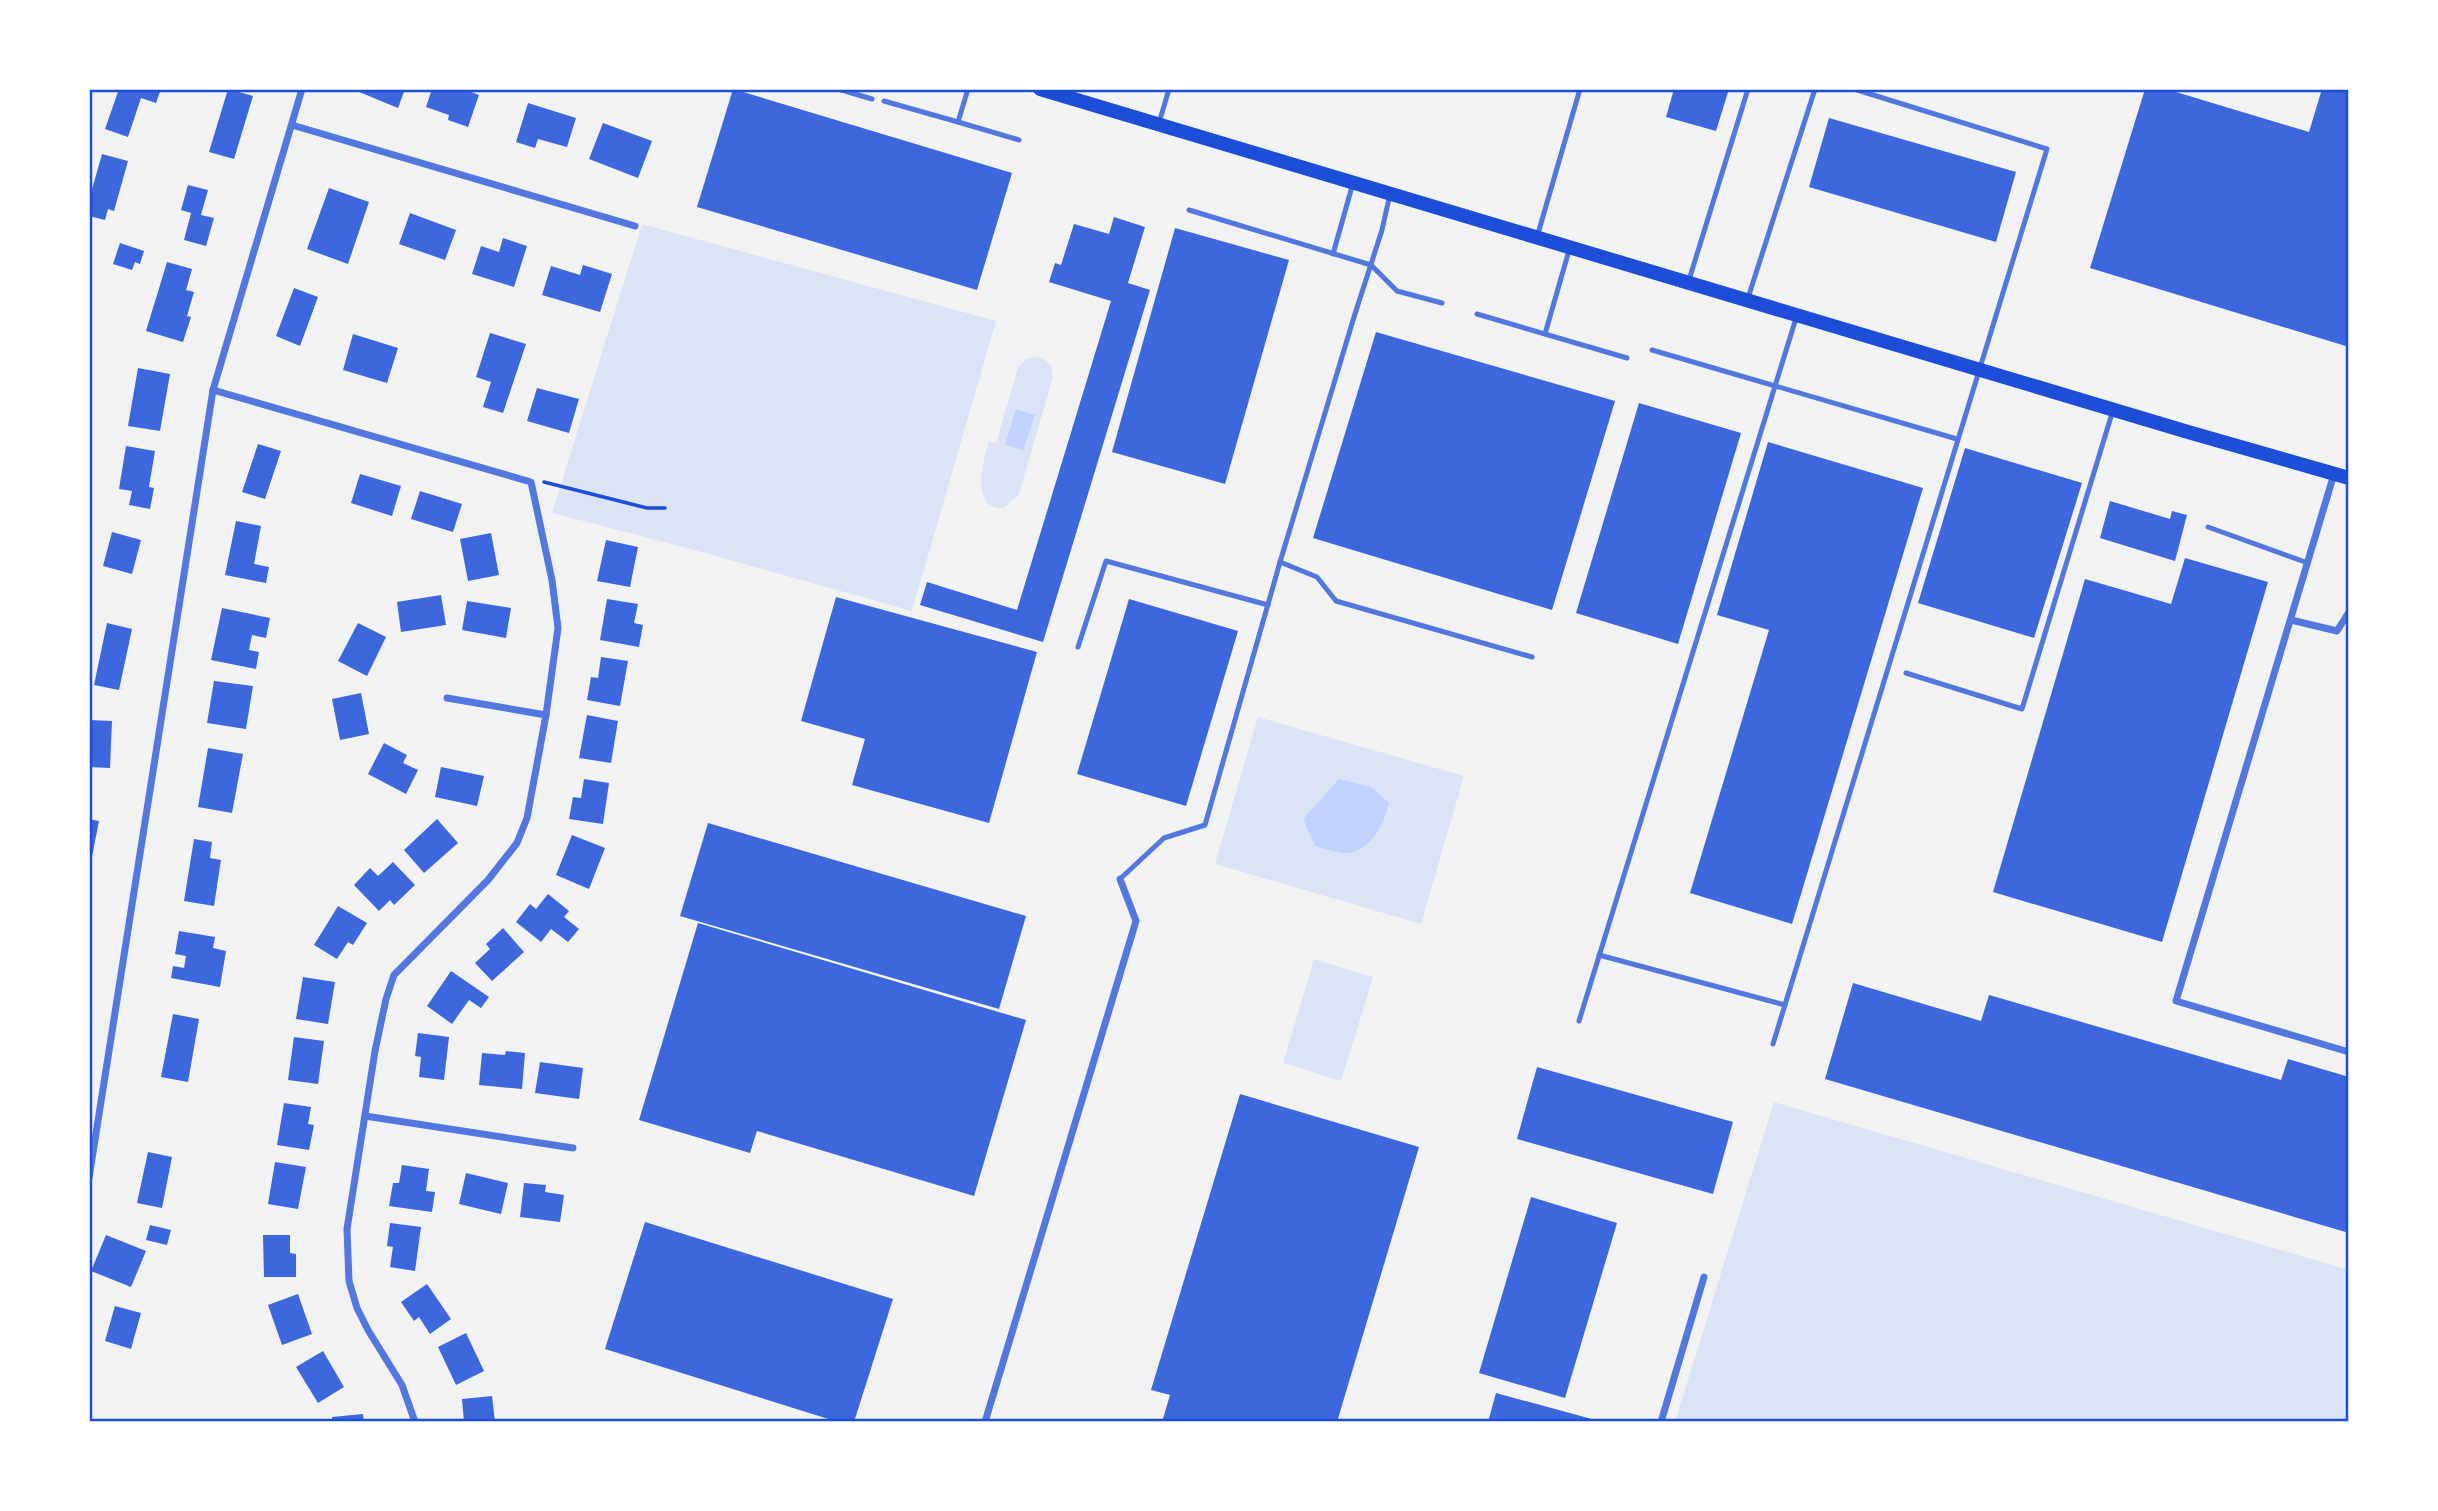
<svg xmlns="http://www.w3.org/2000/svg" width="2438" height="1511" font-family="Overpass,sans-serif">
<rect width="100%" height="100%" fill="#f2f2f2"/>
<!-- green -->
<g fill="#dbe4f7">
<polygon points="642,224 996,321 912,611 687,548 552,513"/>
<path d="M1041 357 1051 365 1053 377 1019 494 1004 508C969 510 983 461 989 441L996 443 1018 368 1027 358Z"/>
<polygon points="1258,717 1464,776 1421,924 1215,864"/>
<polygon points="1314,959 1373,977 1341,1081 1283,1063"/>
<polygon points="1774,1102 2349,1270 2349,1422 1675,1422"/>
</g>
<!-- water -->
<g fill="#bfd3fe">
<polygon points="1016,409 1035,415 1023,450 1005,445"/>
<path d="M1339 779 1371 787 1389 803C1384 824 1372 849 1348 853 1339 854 1324 848 1315 846L1303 819Z"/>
</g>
<!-- building -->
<g fill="#3d67dc">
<polygon points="119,89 161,89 156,103 141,98 128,137 105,129"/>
<polygon points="228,89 253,96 234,159 209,152"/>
<polygon points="352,89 405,89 398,108"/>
<polygon points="432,89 463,89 479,95 468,127 448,120 449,115 426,107"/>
<polygon points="733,89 1012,173 977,290 697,207"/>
<polygon points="1674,89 1729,89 1716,131 1666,117"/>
<polygon points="2145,89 2166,89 2309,132 2322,89 2349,89 2349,347 2090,268"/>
<polygon points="528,103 576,118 567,147 538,139 535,148 516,142"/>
<polygon points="1829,118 2016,172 1996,242 1809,187"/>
<polygon points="603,123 652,141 638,178 589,159"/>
<polygon points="102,154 128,161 114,211 108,209 105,220 89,216 89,200"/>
<polygon points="188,185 208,190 201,215 214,218 206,246 184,240 191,213 181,210"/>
<polygon points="329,188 369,202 348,264 307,249"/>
<polygon points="410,213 456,230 445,260 399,244"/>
<polygon points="1114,217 1145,227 1128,283 1150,290 1043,642 920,605 927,582 1017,610 1111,301 1049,282 1055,263 1061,265 1074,224 1109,234"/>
<polygon points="1175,228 1289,260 1225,484 1112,452"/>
<polygon points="503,238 527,246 514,287 472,274 481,246 499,252"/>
<polygon points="120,243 144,251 140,264 135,262 132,270 113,264"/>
<polygon points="167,262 192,269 186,290 194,292 187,316 191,317 183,342 146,331"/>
<polygon points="583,265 612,274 600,312 542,295 551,266 580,275"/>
<polygon points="294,288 318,297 300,346 276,336"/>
<polygon points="1376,332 1615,401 1552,610 1313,538"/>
<polygon points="490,333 526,344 503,413 483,407 491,382 476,377"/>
<polygon points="353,334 398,348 387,383 343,370"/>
<polygon points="138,368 170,374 160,431 128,426"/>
<polygon points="537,388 579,399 569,433 527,421"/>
<polygon points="1639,403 1741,433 1678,644 1576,613"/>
<polygon points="1768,442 1923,488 1792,924 1690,893 1769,630 1717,615"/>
<polygon points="258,444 281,451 265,499 242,492"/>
<polygon points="126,446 155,451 149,487 154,488 150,509 129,505 132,491 119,489"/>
<polygon points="1965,448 2082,483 2034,638 1918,603"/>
<polygon points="360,474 401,486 392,516 351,503"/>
<polygon points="420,491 462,504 453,532 411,519"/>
<polygon points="2110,501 2170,519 2172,511 2187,515 2175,561 2100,538"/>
<polygon points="236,521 261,526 254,564 269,567 266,583 225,575"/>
<polygon points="112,532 141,540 132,574 103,566"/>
<polygon points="491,533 499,575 468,581 460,539"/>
<polygon points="606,540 638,547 630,587 597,581"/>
<polygon points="2185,558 2268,582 2162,942 1993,892 2085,579 2171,604"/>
<polygon points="441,595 446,625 401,632 397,602"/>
<polygon points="836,597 1037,652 989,823 852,785 865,739 801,721"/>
<polygon points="607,599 638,604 634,623 643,625 639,647 600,640"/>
<polygon points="1129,599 1238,631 1186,806 1077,774"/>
<polygon points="467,601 511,608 506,638 462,630"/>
<polygon points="222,608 270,618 266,638 252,635 249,650 259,652 256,669 211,660"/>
<polygon points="107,623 132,629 119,690 94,685"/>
<polygon points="358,623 386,637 367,676 338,661"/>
<polygon points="601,657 628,661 620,706 587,700 591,677 598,678"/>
<polygon points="214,681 253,686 246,729 207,723"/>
<polygon points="361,693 369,734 340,740 332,699"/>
<polygon points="587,715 618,721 611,763 579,758"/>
<polygon points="89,720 112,721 110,768 89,767"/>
<polygon points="384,743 407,755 403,763 418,770 406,794 368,774"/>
<polygon points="208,748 243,754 232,813 198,807"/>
<polygon points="441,767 484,776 477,806 435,797"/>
<polygon points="584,779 609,783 603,824 569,819 573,797 581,798"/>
<polygon points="89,819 99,821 91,862 89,862"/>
<polygon points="437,819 458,843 424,873 404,850"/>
<polygon points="708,823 1026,916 999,1009 680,916"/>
<polygon points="572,835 605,848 589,889 556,875"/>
<polygon points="194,839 212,842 210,858 221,860 214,906 184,901"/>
<polygon points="393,862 415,885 394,905 390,900 379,911 354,885 370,868 378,876"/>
<polygon points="548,894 569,911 564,917 579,929 568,942 551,929 541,942 516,922 530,904 536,909"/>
<polygon points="338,906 367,923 353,945 348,942 337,959 314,945"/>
<polygon points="698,923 1026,1020 974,1196 757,1131 750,1153 639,1120"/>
<polygon points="503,928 524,952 492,981 475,963 490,949 486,944"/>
<polygon points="179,931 215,937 213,948 226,951 220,987 171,978 173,966 184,968 186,956 175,954"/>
<polygon points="451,971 489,997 481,1008 469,1000 452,1024 427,1006"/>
<polygon points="303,977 335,982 328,1024 296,1019"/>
<polygon points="1853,983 1981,1021 1989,995 2281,1080 2288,1059 2349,1077 2349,1233 1825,1079"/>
<polygon points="173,1014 199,1019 188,1082 161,1077"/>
<polygon points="418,1033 449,1037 444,1080 419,1077 421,1057 415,1056"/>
<polygon points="294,1037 324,1041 318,1084 288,1080"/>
<polygon points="506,1051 525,1053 522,1089 479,1085 482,1053 505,1055"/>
<polygon points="540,1062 583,1068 579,1099 535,1093"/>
<polygon points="1537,1067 1733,1122 1713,1194 1517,1139"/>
<polygon points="1240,1094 1419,1147 1337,1422 1162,1422 1170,1395 1151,1390"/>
<polygon points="284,1103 311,1107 308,1124 314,1125 309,1150 277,1145"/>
<polygon points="148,1152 172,1157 162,1208 137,1203"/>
<polygon points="275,1162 306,1167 298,1209 268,1204"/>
<polygon points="402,1165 429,1169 426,1191 435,1192 432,1212 389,1206 393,1183 399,1183"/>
<polygon points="466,1173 508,1183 501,1214 459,1204"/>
<polygon points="524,1183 546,1185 545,1192 564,1195 560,1222 520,1217"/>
<polygon points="1531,1197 1617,1223 1565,1398 1479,1373"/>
<polygon points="645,1222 893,1299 854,1422 838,1422 605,1349"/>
<polygon points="390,1223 421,1227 415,1271 390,1267 393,1247 387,1246"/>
<polygon points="150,1225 171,1230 167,1245 146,1240"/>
<polygon points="106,1235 146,1251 131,1287 91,1271"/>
<polygon points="263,1235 290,1235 290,1253 296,1254 296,1277 264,1277"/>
<polygon points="427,1284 451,1319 430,1334 419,1317 414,1321 401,1302"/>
<polygon points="298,1294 312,1334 282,1345 268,1305"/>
<polygon points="115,1306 141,1313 131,1349 105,1341"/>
<polygon points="466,1333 484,1371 456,1385 438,1347"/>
<polygon points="323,1351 344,1387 318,1403 296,1367"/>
<polygon points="1496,1393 1599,1421 1599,1422 1488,1422"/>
<polygon points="492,1396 495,1422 464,1422 462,1399"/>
<polygon points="363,1414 364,1422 332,1422 332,1417"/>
</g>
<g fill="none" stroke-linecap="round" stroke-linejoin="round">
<!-- path -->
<polyline stroke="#1d4ed8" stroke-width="3.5" points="544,482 647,508 665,508"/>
<!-- service -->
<g stroke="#5277de" stroke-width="5">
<polyline points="838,89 872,99"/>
<polyline points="968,89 958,122 1019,140"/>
<polyline points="884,101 958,122"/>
<polyline points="1159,123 1169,89"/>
<polyline points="1189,210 1371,265 1397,291 1442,303"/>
<polyline points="1537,237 1580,89"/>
<polyline points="1333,254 1353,183"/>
<polyline points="1689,280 1748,89"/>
<polyline points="1748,298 1815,89"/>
<polyline points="1477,314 1627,358"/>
<polyline points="1545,334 1570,247"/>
<polyline points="1652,350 1957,439"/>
<polyline points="2208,527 2308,563"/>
<polyline points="1280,562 1317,577 1336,601 1532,657"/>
<polyline points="1078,647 1106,561 1268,605"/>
<polyline points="1906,673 2022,709 2113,410"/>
<polyline points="1120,879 1164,838 1205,825 1280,562 1354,317 1382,230 1390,194"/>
<polyline points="1599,955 1785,1005"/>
<polyline points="1579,1021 1797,315"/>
<polyline points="1773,1044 2047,149 1854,89"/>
</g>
<!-- minor -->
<g stroke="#5277de" stroke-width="7">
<polyline points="292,125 635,226"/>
<polyline points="213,390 531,482 552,580 558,628 546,715 527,818 517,843 488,880 394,975 386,999 375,1051 347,1229 349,1281 357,1308 368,1330 402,1385 415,1422"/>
<polyline points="2334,474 2176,1001 2349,1052"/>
<polyline points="2291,620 2337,631 2349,612"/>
<polyline points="447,698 546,715"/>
<polyline points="365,1116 573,1148"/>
<polyline points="89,1178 213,390 302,89"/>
<polyline points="985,1422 1136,921 1120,879"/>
<polyline points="1661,1422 1704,1277"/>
</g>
<!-- secondary -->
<polyline stroke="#1d4ed8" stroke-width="14" points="1040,89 2188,432 2349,478"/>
</g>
<!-- border -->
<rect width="2438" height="1511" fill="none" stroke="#ffffff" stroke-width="182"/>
<rect x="91" y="91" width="2256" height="1329" fill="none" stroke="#1d4ed8" stroke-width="2.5"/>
</svg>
